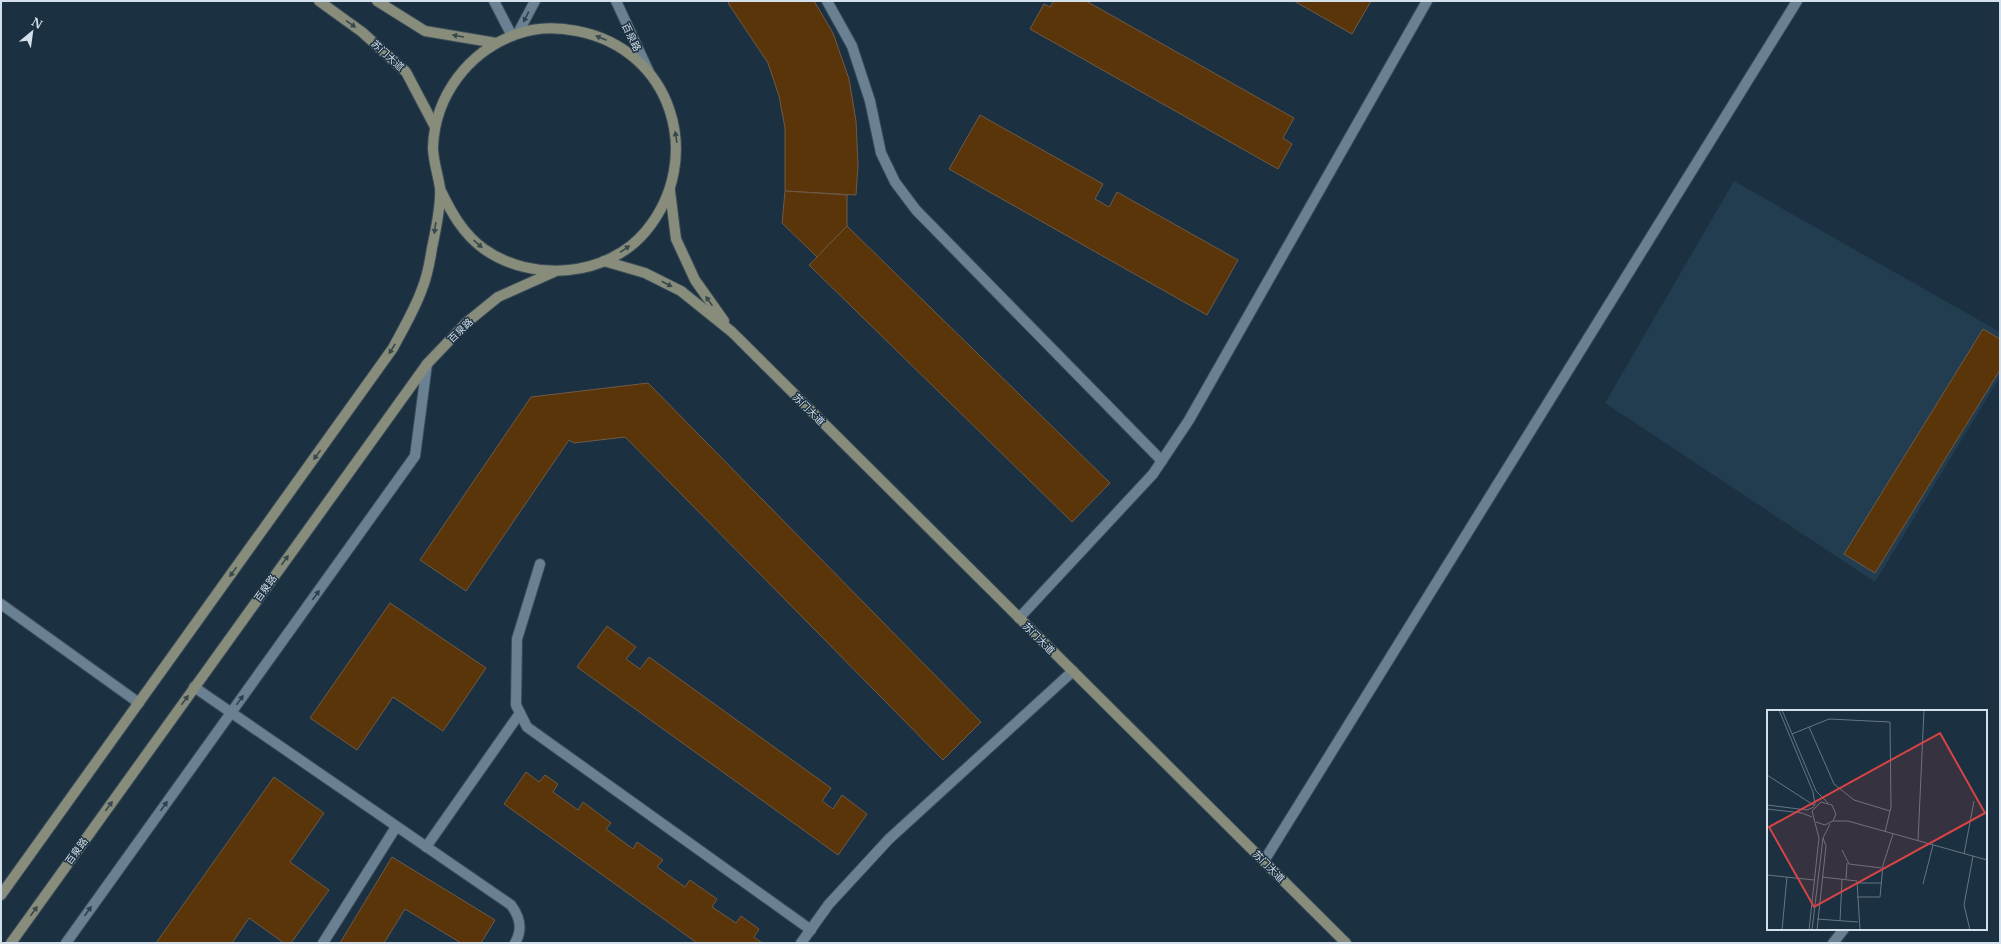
<svg xmlns="http://www.w3.org/2000/svg" width="2001" height="944" font-family="'Libre Baskerville','Noto Sans SC',serif">
<rect width="100%" height="100%" fill="#1b3040"/>
<!-- built -->
<polygon fill="#223d50" points="1734,181 2000,332 2000,377 1875,582 1605,403"/>
<!-- building -->
<g fill="#5a350a" stroke="#6e5a47">
<polygon points="730,1 814,1 833,33 849,79 856,121 858,165 856,195 785,191 785,128 779,96 768,63 728,3"/>
<polygon points="1054,1 1086,1 1294,118 1283,138 1292,144 1278,169 1030,29 1044,4 1050,7"/>
<polygon points="1294,1 1371,1 1352,34"/>
<polygon points="980,115 1103,184 1095,199 1109,207 1117,192 1238,260 1207,315 949,169"/>
<polygon points="785,191 847,195 847,226 817,257 782,223"/>
<polygon points="847,226 1110,483 1072,522 809,265"/>
<polygon points="1983,329 2000,339 2000,370 1875,573 1844,554"/>
<polygon points="648,383 981,722 943,760 625,437 574,443 569,440 466,591 420,560 531,397"/>
<polygon points="390,603 486,668 443,731 393,697 357,750 310,718"/>
<polygon points="607,626 636,647 626,659 640,669 649,657 831,788 822,801 833,809 842,795 867,814 838,855 577,667"/>
<polygon points="526,772 539,782 545,775 558,784 553,792 578,810 583,802 611,823 606,829 633,849 637,842 663,860 657,867 685,887 690,880 717,899 712,907 736,923 741,916 759,929 754,937 762,943 697,943 504,804"/>
<polygon points="274,777 324,813 290,862 329,890 291,943 284,943 249,918 232,943 156,943"/>
<polygon points="392,857 495,920 481,943 461,943 405,909 384,943 340,943"/>
</g>
<g fill="none" stroke-linecap="round" stroke-linejoin="round">
<!-- service casing -->
<g stroke="#3a4c59" stroke-width="12">
<g id="service">
<polyline points="827,1 852,46 870,101 881,153 895,182 916,210 1162,461"/>
<polyline points="540,564 517,639 516,705 527,727 811,930"/>
<polyline points="1,604 139,703"/>
<polyline points="1019,618 1153,474 1189,420 1427,1"/>
<path d="M194 687 511 905C520 917 523 929 515 943"/>
<polyline points="426,847 520,713"/>
<polyline points="323,943 396,827"/>
<polyline points="801,943 829,904 889,839 1073,671"/>
<polyline points="1833,943 1844,929"/>
</g>
</g>
<!-- minor casing -->
<g stroke="#3a4c59" stroke-width="12">
<g id="minor">
<polyline points="494,1 512,36"/>
<polyline points="66,943 415,456 427,364"/>
</g>
</g>
<!-- tertiary casing -->
<g stroke="#3a4c59" stroke-width="12">
<g id="tertiary">
<polyline points="616,1 649,72"/>
<polyline points="518,33 535,1"/>
<polyline points="1264,861 1797,1"/>
</g>
</g>
<!-- secondary casing -->
<g stroke="#3a4c59" stroke-width="12">
<g id="secondary">
<polyline points="319,1 362,32 406,72 435,127"/>
<polyline points="377,1 425,31 496,43"/>
<polyline points="670,191 676,239 695,280 724,321"/>
<polyline points="604,261 645,273 681,291 732,332 1346,943"/>
<path d="M1 895 393 348C403 329 415 309 422 289 427 277 430 261 432 248 435 234 441 202 440 188 438 174 433 161 433 147 435 95 469 51 517 34 536 27 558 27 577 31 672 49 706 158 646 231 608 277 532 283 484 249 463 234 451 212 440 189"/>
<polyline points="11,943 427,364 466,323 498,297 554,272"/>
</g>
</g>
<!-- service -->
<use href="#service" stroke="#6a8194" stroke-width="10"/>
<!-- minor -->
<use href="#minor" stroke="#6a8194" stroke-width="10"/>
<!-- tertiary -->
<use href="#tertiary" stroke="#6a8194" stroke-width="10"/>
<!-- secondary -->
<use href="#secondary" stroke="#888c7a" stroke-width="10"/>
</g>
<!-- one-way arrows -->
<defs><path id="oneway-solid" d="M-6-.8H1V-3.2L6.5 0L1 3.2V.8H-6Z"/></defs>
<g fill="#2b4051">
<use href="#oneway-solid" transform="translate(526 17) rotate(117)"/>
<use href="#oneway-solid" transform="translate(316 595) rotate(-54)"/>
<use href="#oneway-solid" transform="translate(240 700) rotate(-54)"/>
<use href="#oneway-solid" transform="translate(164 806) rotate(-54)"/>
<use href="#oneway-solid" transform="translate(88 911) rotate(-54)"/>
</g>
<g fill="#36474e">
<use href="#oneway-solid" transform="translate(351 24) rotate(35)"/>
<use href="#oneway-solid" transform="translate(458 36) rotate(-170)"/>
<use href="#oneway-solid" transform="translate(601 38) rotate(-157)"/>
<use href="#oneway-solid" transform="translate(676 137) rotate(-99)"/>
<use href="#oneway-solid" transform="translate(435 228) rotate(98)"/>
<use href="#oneway-solid" transform="translate(478 244) rotate(42)"/>
<use href="#oneway-solid" transform="translate(625 249) rotate(-35)"/>
<use href="#oneway-solid" transform="translate(667 284) rotate(27)"/>
<use href="#oneway-solid" transform="translate(709 301) rotate(-125)"/>
<use href="#oneway-solid" transform="translate(392 349) rotate(122)"/>
<use href="#oneway-solid" transform="translate(317 455) rotate(126)"/>
<use href="#oneway-solid" transform="translate(285 560) rotate(-54)"/>
<use href="#oneway-solid" transform="translate(233 572) rotate(126)"/>
<use href="#oneway-solid" transform="translate(185 700) rotate(-54)"/>
<use href="#oneway-solid" transform="translate(109 806) rotate(-54)"/>
<use href="#oneway-solid" transform="translate(34 911) rotate(-54)"/>
</g>
<g text-anchor="middle" stroke-width="3" stroke-linejoin="round" paint-order="stroke">
<!-- street labels -->
<g font-size="10" fill="#d4e0eb" stroke="#1b3040">
<text transform="translate(632 37) rotate(64)" y="4">百泉路</text>
<text transform="translate(388 55) rotate(42)" y="4">苏门大道</text>
<text transform="translate(460 330) rotate(-44)" y="4">百泉路</text>
<text transform="translate(809 409) rotate(45)" y="4">苏门大道</text>
<text transform="translate(265 588) rotate(-54)" y="4">百泉路</text>
<text transform="translate(1039 638) rotate(45)" y="4">苏门大道</text>
<text transform="translate(76 851) rotate(-54)" y="4">百泉路</text>
<text transform="translate(1269 866) rotate(45)" y="4">苏门大道</text>
</g>
</g>
<!-- overview -->
<g transform="translate(1767 710)">
<rect width="220" height="220" fill="#1b3040"/>
<path fill="none" stroke="#657684" stroke-width="1" d="M12 0 46 82 48 95M15 0 49 81 61 93M42 17 67 74 87 90 123 101M25 24 62 9 123 12 124 97 118 122M0 65 48 96M0 95 40 100 47 97M0 99 35 103 45 107M66 111H81L220 150M151 131 157 0M75 140 82 154 115 158M197 144 207 91M0 165 47 170M55 167 90 171 93 220M79 169 80 153M91 173H114M156 174 166 135M90 187H113L116 155 126 124M50 209 91 212M73 211 75 169M15 220 20 167M42 220 52 128 45 101 54 92 65 95 69 104 66 111 58 115 49 112M45 220 56 128 63 114M50 220 59 136 56 128M203 220 197 195 206 146"/>
<path fill="#d64445" fill-opacity="0.15" stroke="#d64445" stroke-width="2" d="M173 23 218 103 47 197 2 117Z"/>
<rect width="220" height="220" fill="none" stroke="#d4e0eb" stroke-width="2"/>
</g>
<!-- border -->
<rect width="2001" height="944" fill="none" stroke="#d4e0eb" stroke-width="4"/>
<!-- north arrow -->
<g transform="translate(32 32) rotate(29)" stroke="#1b3040" stroke-width="3" paint-order="stroke">
<path d="M0-3L7 15L0 10L-7 15Z" fill="#d4e0eb"/>
<text y="-6" font-size="11" font-weight="bold" text-anchor="middle" fill="#d4e0eb">N</text>
</g>
</svg>
